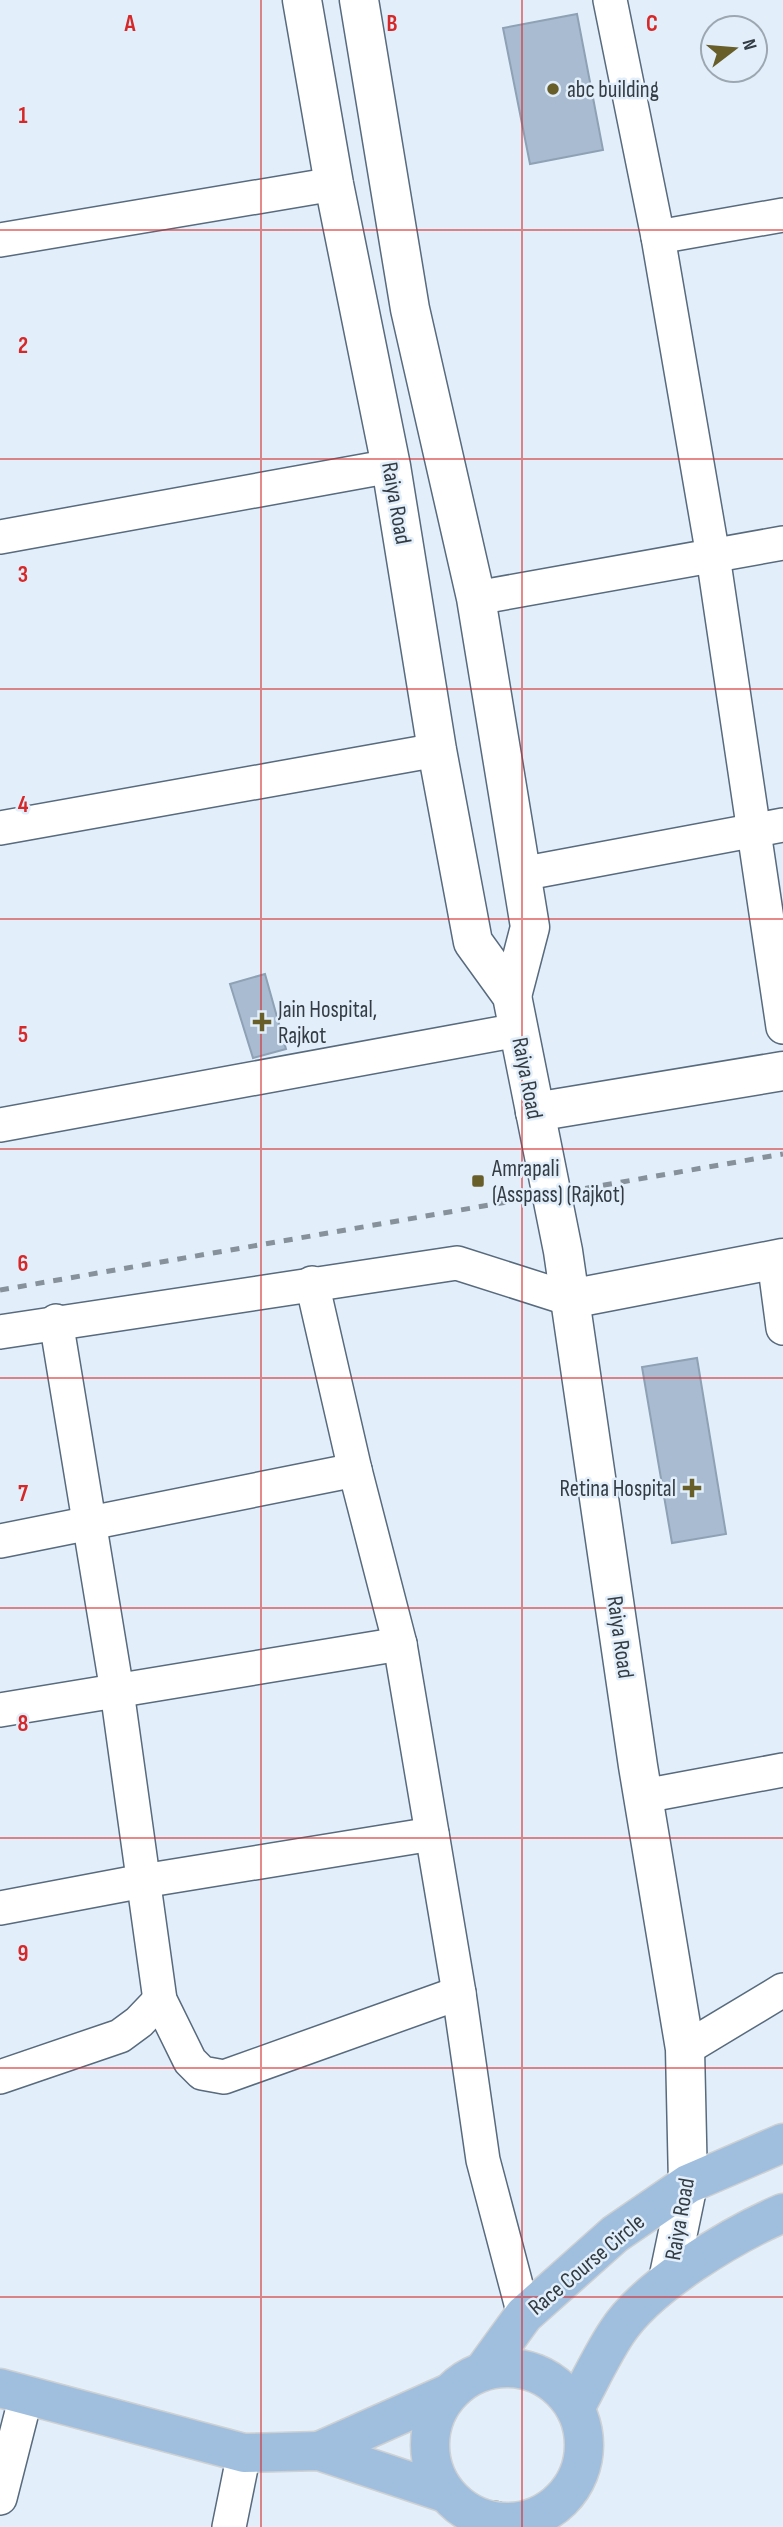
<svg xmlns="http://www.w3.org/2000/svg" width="783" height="2527" font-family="'Sofia Sans Condensed',sans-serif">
<rect width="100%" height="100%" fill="#e2effb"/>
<!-- building -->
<g fill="#a8bbd0" stroke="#8ea1b5" stroke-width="2">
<polygon points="577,14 603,150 530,164 503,28"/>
<polygon points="265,974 286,1049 253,1058 230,984"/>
<polygon points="697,1358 726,1534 672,1543 642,1367"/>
</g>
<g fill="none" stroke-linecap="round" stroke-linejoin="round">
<!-- minor casing -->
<g stroke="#586a7d" stroke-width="36">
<g id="minor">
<polyline points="610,0 658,237 713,556 783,1027"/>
<polyline points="658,237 783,215"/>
<polyline points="0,240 334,184"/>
<polyline points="0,537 391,466"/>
<polyline points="476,598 783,543"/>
<polyline points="0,828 437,750"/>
<polyline points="521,874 783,825"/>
<polyline points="0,1125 518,1030"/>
<polyline points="774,1260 783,1328"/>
<polyline points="312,1283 355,1470 400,1644 459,1993 483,2160 524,2315"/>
<polyline points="56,1321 117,1691 160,2000 190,2061 202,2073 224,2077 459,1993"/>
<polyline points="0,1332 457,1263 570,1299"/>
<polyline points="0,1541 355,1470"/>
<polyline points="0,1710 400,1644"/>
<polyline points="644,1796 783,1770"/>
<polyline points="0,1908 143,1881 432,1834"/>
<polyline points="685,2049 783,1990"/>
<polyline points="0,2077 120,2036 139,2022 160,2000"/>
<polyline points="0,2498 26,2396"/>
<polyline points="229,2527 244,2453"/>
</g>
</g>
<!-- tertiary casing -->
<g stroke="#586a7d" stroke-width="41">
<g id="tertiary">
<polyline points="302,0 334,184 391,466 437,750 473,942 512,996 563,1251 638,1766 685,2049 688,2184 668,2280"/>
<polyline points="359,0 410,309 476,598 530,927 512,996"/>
<polyline points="535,1112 783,1071"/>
<polyline points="570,1299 783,1258"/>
</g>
</g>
<!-- secondary casing -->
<g stroke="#586a7d" stroke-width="41">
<polyline id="secondary" points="495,2521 498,2527"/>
</g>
<!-- primary casing -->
<g stroke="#ced0d2" stroke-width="41">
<g id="primary">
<circle cx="507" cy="2445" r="77"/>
<polyline points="484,2370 524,2315 615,2234 688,2184 783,2143"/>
<polyline points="0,2388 244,2453 319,2451 445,2493"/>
<path d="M575 2408C589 2383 601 2356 617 2332 648 2285 732 2235 783 2213"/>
<polyline points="319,2451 447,2394"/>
</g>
</g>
<!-- minor -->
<use href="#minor" stroke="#fff" stroke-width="33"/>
<!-- tertiary -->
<use href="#tertiary" stroke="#fff" stroke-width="38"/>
<!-- secondary -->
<use href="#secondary" stroke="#cfdfef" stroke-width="38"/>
<!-- primary -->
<use href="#primary" stroke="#a0bfdf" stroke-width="38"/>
<!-- rail -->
<polyline stroke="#86919b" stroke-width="5" stroke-dasharray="9 9" stroke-linecap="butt" points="0,1290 783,1154"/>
</g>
<!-- grid -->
<path fill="none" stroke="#d62828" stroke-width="2" stroke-opacity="0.55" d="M261 0V2527M522 0V2527M0 230H783M0 459H783M0 689H783M0 919H783M0 1149H783M0 1378H783M0 1608H783M0 1838H783M0 2068H783M0 2297H783"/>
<!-- markers -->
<g fill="#675e2a" stroke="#e2effb" stroke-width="2.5">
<circle cx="553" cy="89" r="7"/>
<path d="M258.5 1011.5h7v7h7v7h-7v7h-7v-7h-7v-7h7z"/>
<rect x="471" y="1174" width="14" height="14" rx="3.5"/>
<path d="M688.5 1477.5h7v7h7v7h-7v7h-7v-7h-7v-7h7z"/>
</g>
<g text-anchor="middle" stroke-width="5" stroke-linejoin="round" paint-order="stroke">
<!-- poi labels -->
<g font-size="23" fill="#333c44" stroke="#e2effb" text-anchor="start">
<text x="567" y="97">abc building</text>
<text x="278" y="1017">Jain Hospital,<tspan x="278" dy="26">Rajkot</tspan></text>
<text x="492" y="1176">Amrapali<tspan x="492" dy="26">(Asspass) (Rajkot)</tspan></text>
<text x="676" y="1496" text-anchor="end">Retina Hospital</text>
</g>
<!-- street labels -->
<g font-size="23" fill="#333c44" stroke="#e2effb">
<text transform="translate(397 503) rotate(80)" y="8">Raiya Road</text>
<text transform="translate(528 1078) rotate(79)" y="8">Raiya Road</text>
<text transform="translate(621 1637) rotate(82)" y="8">Raiya Road</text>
<text transform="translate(679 2219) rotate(-80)" y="8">Raiya Road</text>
<text transform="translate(586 2264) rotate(-40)" y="8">Race Course Circle</text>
</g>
</g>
<g font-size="23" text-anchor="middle" font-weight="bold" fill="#d62828" stroke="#e2effb" stroke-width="5" stroke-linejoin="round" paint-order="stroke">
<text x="130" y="31">A</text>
<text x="392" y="31">B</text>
<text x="652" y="31">C</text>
<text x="23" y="123">1</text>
<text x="23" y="353">2</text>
<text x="23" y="582">3</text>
<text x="23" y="812">4</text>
<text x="23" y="1042">5</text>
<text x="23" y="1271">6</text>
<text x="23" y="1501">7</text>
<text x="23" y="1731">8</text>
<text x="23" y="1961">9</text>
</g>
<!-- north arrow -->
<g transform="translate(734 49) rotate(74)"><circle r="33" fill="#e2effb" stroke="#9ca7b2" stroke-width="2"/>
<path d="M0-5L12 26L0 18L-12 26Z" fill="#675e2a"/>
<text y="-10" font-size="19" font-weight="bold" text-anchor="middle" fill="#333c44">N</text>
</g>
</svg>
